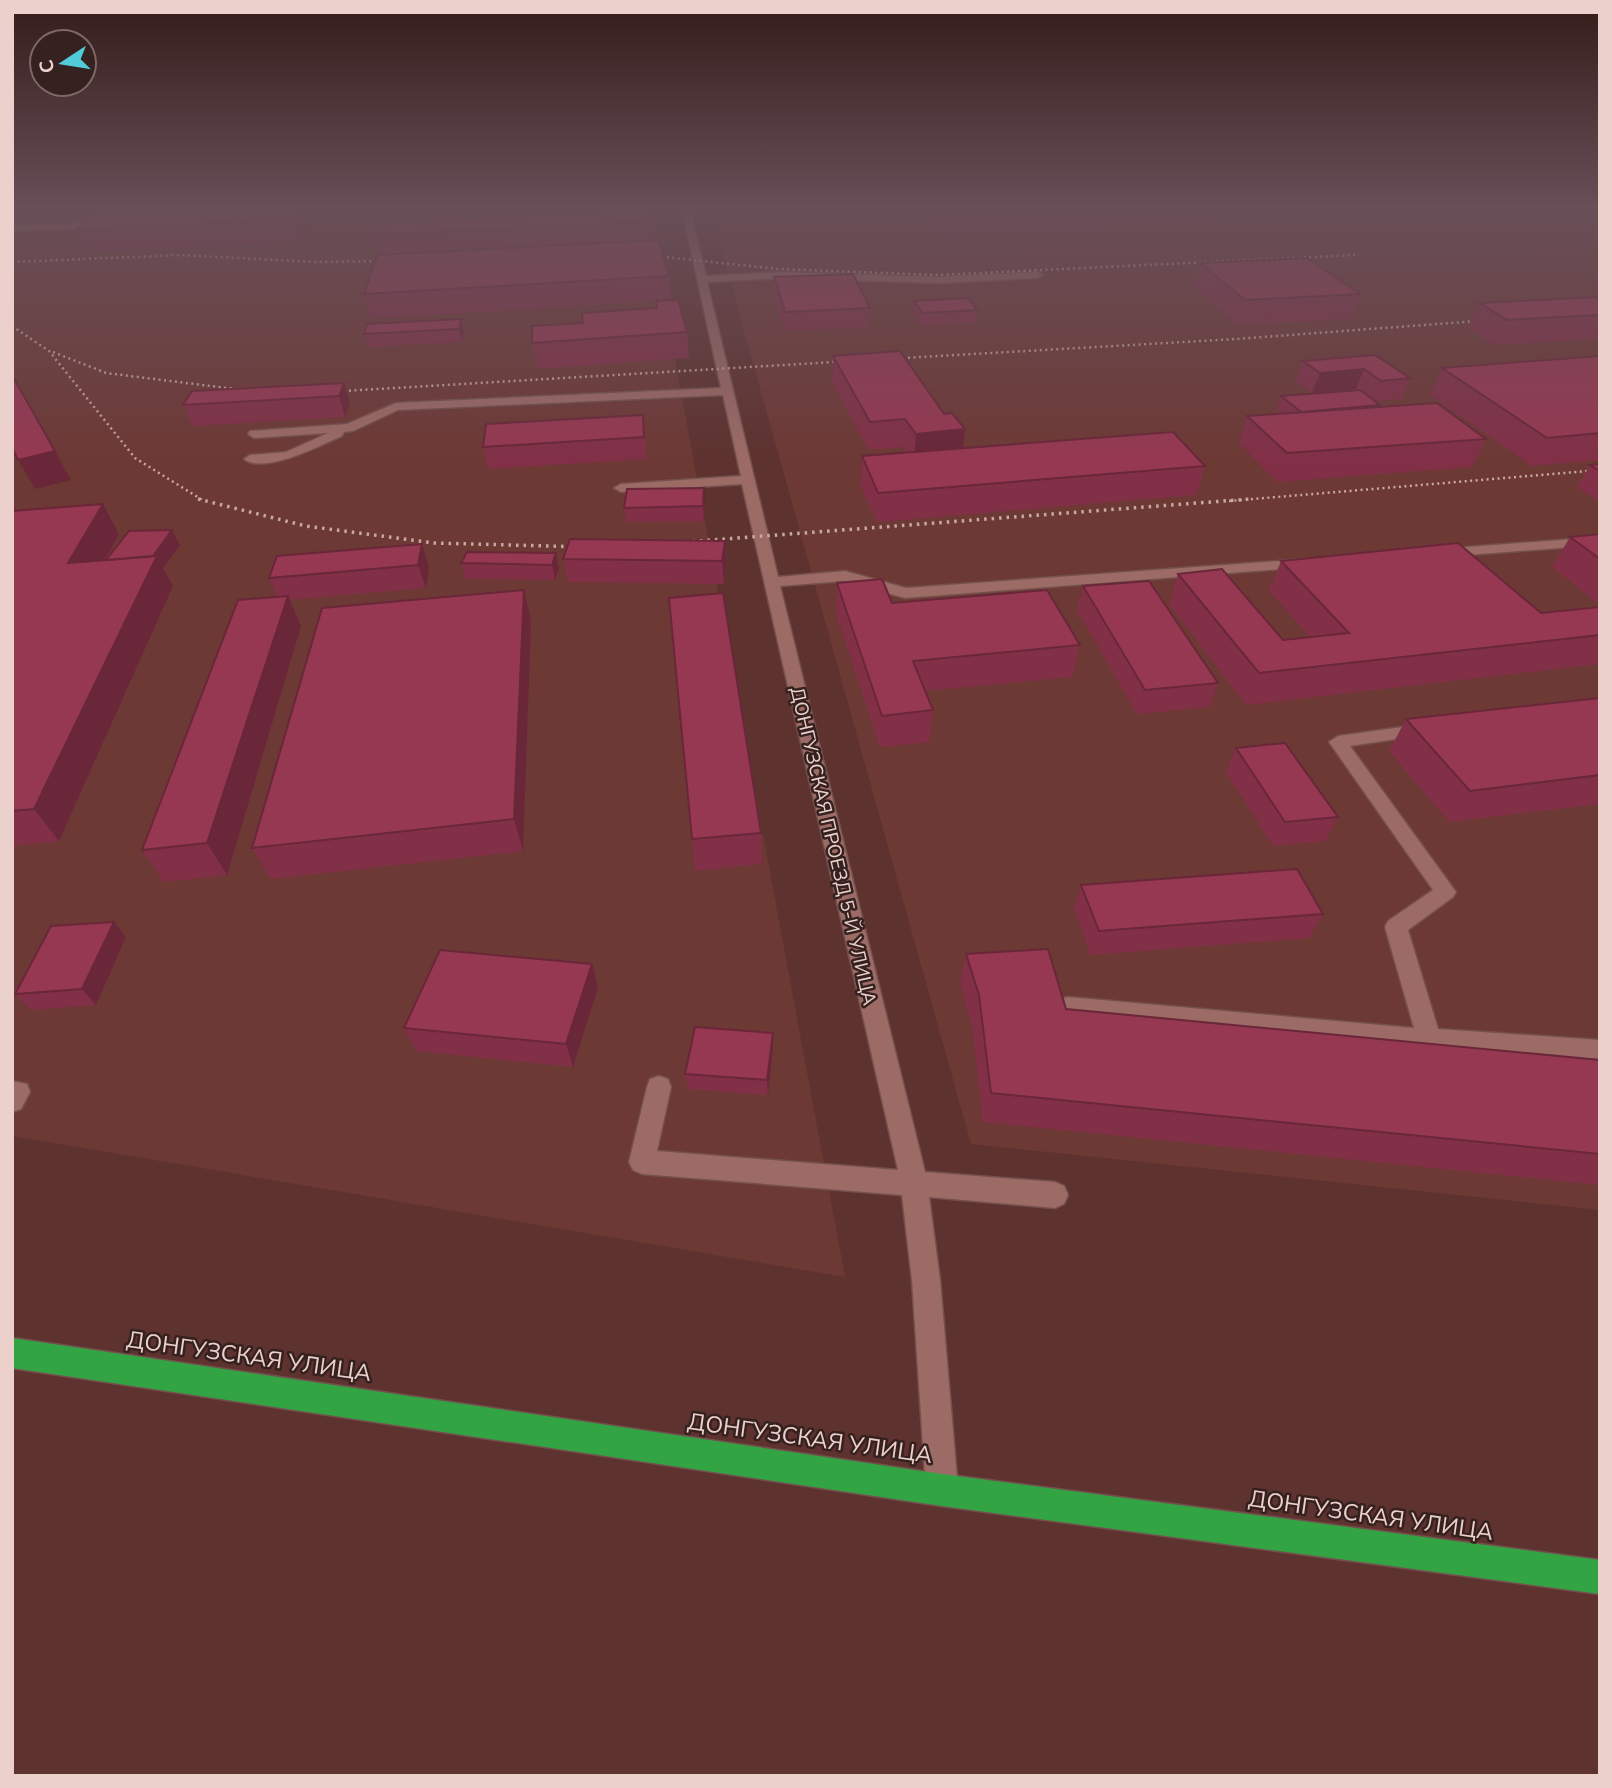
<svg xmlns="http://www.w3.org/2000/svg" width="1612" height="1788" font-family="'Nunito Sans',sans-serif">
<rect width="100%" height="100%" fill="#5e322f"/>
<!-- built -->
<g fill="#6d3935">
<polygon points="12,209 647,209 845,1277 12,1136"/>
<polygon points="710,209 1600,209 1600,1210 971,1144"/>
</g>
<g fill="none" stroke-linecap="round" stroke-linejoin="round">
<!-- minor casing -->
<g stroke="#74504d" stroke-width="3">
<g id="minor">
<path d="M682 209H690L706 276 785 272 938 277 1038 272 1043 275 1038 278 938 283 785 278 707 282 778 577 845 571 906 588 1308 559 1315 563 1308 567 905 598 844 581 780 586 925 1172 1055 1182 1064 1186 1068 1195 1064 1204 1055 1208 929 1197 940 1280 958 1490 953 1501 942 1506 931 1501 926 1490 912 1280 902 1195 642 1174 633 1170 629 1162 647 1087 650 1079 659 1076 668 1079 671 1087 657 1151 898 1170 742 484 621 492 614 488 621 484 741 476 723 395 398 410 353 431 344 432 342 436C321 445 264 475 244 459L250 455 286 452 328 433 254 438 248 434 250 431 347 424 396 403 721 388Z"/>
<polygon points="111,222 108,227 12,231 12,225"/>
<polygon points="1600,537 1600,545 1441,557 1434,553 1441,549"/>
<polygon points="1424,724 1430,726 1433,730 1430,734 1350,746 1456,892 1453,897 1408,930 1438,1029 1600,1040 1600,1060 1348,1043 1060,1013 1056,1006 1060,999 1068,997 1414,1028 1385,927 1388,921 1433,890 1329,742 1338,736"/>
<polygon points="12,1081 27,1084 30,1092 21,1109 12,1112"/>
</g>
</g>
<!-- highway casing -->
<g stroke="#74504d" stroke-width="3">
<polygon id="highway" points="12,1338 942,1474 1600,1560 1600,1594 942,1506 12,1368"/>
</g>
<!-- minor -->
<use href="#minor" fill="#9c6b66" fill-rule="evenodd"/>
<!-- highway -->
<use href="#highway" fill="#32a444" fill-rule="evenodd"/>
<!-- rail-far1 -->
<g stroke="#c8a8a4" stroke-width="2.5" stroke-dasharray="2 3.5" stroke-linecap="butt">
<polyline points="645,255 779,269 938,275 1355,255"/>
<polyline points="12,262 180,255 315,262 393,261"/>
<polyline points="12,326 49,351 135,458 204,501"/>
<polyline points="53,352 106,373 251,391"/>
<polyline points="886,359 1236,339 1491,320"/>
<polyline points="327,392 851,361"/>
<polyline points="1229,501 1600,470"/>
</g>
<!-- rail -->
<g stroke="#c8a8a4" stroke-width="3.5" stroke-dasharray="2.5 5" stroke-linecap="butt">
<polyline points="198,499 306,526 434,543 587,547"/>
<polyline points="685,542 1250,499"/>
</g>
</g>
<!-- wall -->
<g fill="#813047">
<polygon points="98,209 306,209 309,221 299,241 88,253 77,230"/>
<polygon points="923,209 1279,209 1277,216 946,235"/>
<polygon points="1416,209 1506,209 1427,215"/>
<polygon points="656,221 658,240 669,276 671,300 371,319 364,294 376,257 370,235"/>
<polygon points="1200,263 1360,294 1351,319 1237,325 1194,287"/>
<polygon points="774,277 870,308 869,327 785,331 774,296"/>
<polygon points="1600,297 1600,339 1495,345 1468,328 1480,303"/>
<polygon points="656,301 687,332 689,358 537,369 532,343 583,323 656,308"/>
<polygon points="914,301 977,310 976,322 922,326 913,313"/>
<polygon points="461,319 464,332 462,342 368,347 364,334"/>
<polygon points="1375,355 1410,378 1402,399 1375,401 1380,406 1486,439 1472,467 1277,482 1239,443 1247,416 1281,413 1277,409 1281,396 1357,390 1312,393 1296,381 1303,361"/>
<polygon points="833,356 963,448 1205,466 1196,495 877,522 860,485 862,456 907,453 903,447 869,450 832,383"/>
<polygon points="1600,356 1600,460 1532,466 1430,395 1442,368"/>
<polygon points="344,383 350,403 345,417 193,426 183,405"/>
<polygon points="643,415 647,459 488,469 483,447"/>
<polygon points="1600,464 1600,502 1577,487 1590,465"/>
<polygon points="705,502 704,521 626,522 624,508"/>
<polygon points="103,504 119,534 104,560 172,530 180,545 163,568 173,586 59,841 12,846 12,511"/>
<polygon points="1600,534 1600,605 1552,567 1570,537"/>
<polygon points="725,541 726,564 724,584 568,582 563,559"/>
<polygon points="422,544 429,567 426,588 290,600 301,626 227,875 164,882 142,850 277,597 269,578"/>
<polygon points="556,553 559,569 555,580 466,579 461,563"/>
<polygon points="1281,561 1541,613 1600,607 1600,664 1246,705 1169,604 1178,574 1283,640 1310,637 1269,591"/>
<polygon points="837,583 892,603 1080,645 1072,677 925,691 933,710 929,742 880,747 836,613"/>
<polygon points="1083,586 1218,683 1210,707 1137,714 1077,610"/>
<polygon points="524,590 531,621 523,851 271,879 252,848"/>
<polygon points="1600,698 1600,804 1449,822 1389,751 1406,719"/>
<polygon points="1236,748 1338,817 1325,841 1273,846 1226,772"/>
<polygon points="761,833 762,864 695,871 692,839"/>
<polygon points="1081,885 1323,914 1309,938 1091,955 1074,909"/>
<polygon points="126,937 96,1005 30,1010 15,994"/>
<polygon points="966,954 1066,1009 1600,1060 1600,1185 983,1122 972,1026 960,984"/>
<polygon points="592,964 598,987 573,1067 416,1051 404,1028"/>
<polygon points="773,1048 768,1095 688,1089 685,1074"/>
</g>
<!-- shaded-wall -->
<g fill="#692739">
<polygon points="297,209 306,209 309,221 299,241 292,219"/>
<polygon points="1429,209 1506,209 1427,215"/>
<polygon points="461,319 464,332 462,342 459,329"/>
<polygon points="1364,369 1356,389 1312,393 1320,373"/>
<polygon points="344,383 350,403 345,417 339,396"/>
<polygon points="965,429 962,457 914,462 916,434"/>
<polygon points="55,451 71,480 35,489 18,460"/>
<polygon points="704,488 705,502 704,521 703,506"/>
<polygon points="103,504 119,534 86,594 68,563"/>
<polygon points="172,530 180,545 163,568 173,586 59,841 34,809 145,567"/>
<polygon points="725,541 726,564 724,584 722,561"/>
<polygon points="422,544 429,567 426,588 418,565"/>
<polygon points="556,553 559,569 555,580 552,565"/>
<polygon points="524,590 531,621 523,851 514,819"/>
<polygon points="288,596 301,626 227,875 207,843"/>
<polygon points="114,922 126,937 96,1005 82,989"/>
<polygon points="592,964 598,987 573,1067 566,1044"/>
<polygon points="773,1033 773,1048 768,1095 767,1080"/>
</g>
<!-- building -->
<g fill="#963852" stroke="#692739" stroke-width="2">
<polygon points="98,209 297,209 292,219 77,230"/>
<polygon points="945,209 1017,209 948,213"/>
<polygon points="654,210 656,221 370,235 375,224"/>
<polygon points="659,240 669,276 364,294 377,255"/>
<polygon points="1307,258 1360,294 1245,300 1200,263"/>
<polygon points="853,274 870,308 785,312 774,277"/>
<polygon points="1600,297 1600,315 1507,320 1480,303"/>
<polygon points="968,298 977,310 923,313 914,301"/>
<polygon points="678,300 687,332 532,343 532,326 583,323 582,313 657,308 656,301"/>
<polygon points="461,319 459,329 364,334 367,324"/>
<polygon points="900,351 944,414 952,413 965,429 916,434 905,419 870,422 833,356"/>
<polygon points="1375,355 1410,378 1381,381 1364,369 1320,373 1303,361"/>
<polygon points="1600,356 1600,433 1547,438 1442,368"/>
<polygon points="12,375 55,451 18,460 12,448"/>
<polygon points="344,383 339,396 183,405 192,391"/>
<polygon points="1360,390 1380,405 1301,412 1281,396"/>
<polygon points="1437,403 1486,439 1287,453 1247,416"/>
<polygon points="643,415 644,437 483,447 486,424"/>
<polygon points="1173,432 1205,466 878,493 862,456"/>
<polygon points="1600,464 1600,471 1590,465"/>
<polygon points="704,488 703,506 624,508 627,489"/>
<polygon points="103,504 68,563 157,556 34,809 12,811 12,511"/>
<polygon points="172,530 153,556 106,560 129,531"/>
<polygon points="1600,534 1600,559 1570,537"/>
<polygon points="570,539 725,541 722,561 563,559"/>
<polygon points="1458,543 1541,613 1600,607 1600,635 1259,673 1178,574 1222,569 1283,640 1349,633 1281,561"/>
<polygon points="422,544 418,565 269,578 277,556"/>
<polygon points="467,552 556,553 552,565 461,563"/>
<polygon points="882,579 892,603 1047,590 1080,645 913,661 933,710 882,716 837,583"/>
<polygon points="1149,581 1218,683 1145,690 1083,586"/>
<polygon points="524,590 514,819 252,848 322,608"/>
<polygon points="723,593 761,833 692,839 669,598"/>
<polygon points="288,596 207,843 142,850 238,600"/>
<polygon points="1600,698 1600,775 1470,791 1406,719"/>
<polygon points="1285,743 1338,817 1285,822 1236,748"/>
<polygon points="1297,869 1323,914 1099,931 1081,885"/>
<polygon points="114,922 82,989 15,994 51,926"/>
<polygon points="1048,949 1066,1009 1600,1060 1600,1154 991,1093 979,995 966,954"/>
<polygon points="440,950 592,964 566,1044 404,1028"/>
<polygon points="695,1027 773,1033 767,1080 685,1074"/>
</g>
<!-- sky -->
<linearGradient id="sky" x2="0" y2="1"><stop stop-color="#341c1a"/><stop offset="0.45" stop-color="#684f58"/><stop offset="1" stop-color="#684f58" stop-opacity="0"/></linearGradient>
<rect width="1612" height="460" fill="url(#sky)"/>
<g text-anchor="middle" stroke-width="5" stroke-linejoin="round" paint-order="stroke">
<!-- street labels -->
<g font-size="19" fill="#ecd0cc" stroke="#35211f">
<text transform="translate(834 846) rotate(77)" y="7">ДОНГУЗСКАЯ ПРОЕЗД 5-Й УЛИЦА</text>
</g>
<!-- near-street labels -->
<g font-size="23" fill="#ecd0cc" stroke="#35211f">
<text transform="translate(249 1356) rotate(8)" y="8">ДОНГУЗСКАЯ УЛИЦА</text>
<text transform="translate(810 1438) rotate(8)" y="8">ДОНГУЗСКАЯ УЛИЦА</text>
<text transform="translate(1371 1515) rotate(8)" y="8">ДОНГУЗСКАЯ УЛИЦА</text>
</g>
</g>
<!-- border -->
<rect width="1612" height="1788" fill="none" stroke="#ecd0cc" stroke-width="28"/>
<!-- north arrow -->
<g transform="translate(63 63) rotate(258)"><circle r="33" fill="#35211f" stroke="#7e6764" stroke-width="2"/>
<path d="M0-5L12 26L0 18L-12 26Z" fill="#52cbd9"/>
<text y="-10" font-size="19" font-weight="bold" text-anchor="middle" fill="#ecd0cc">С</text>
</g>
</svg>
